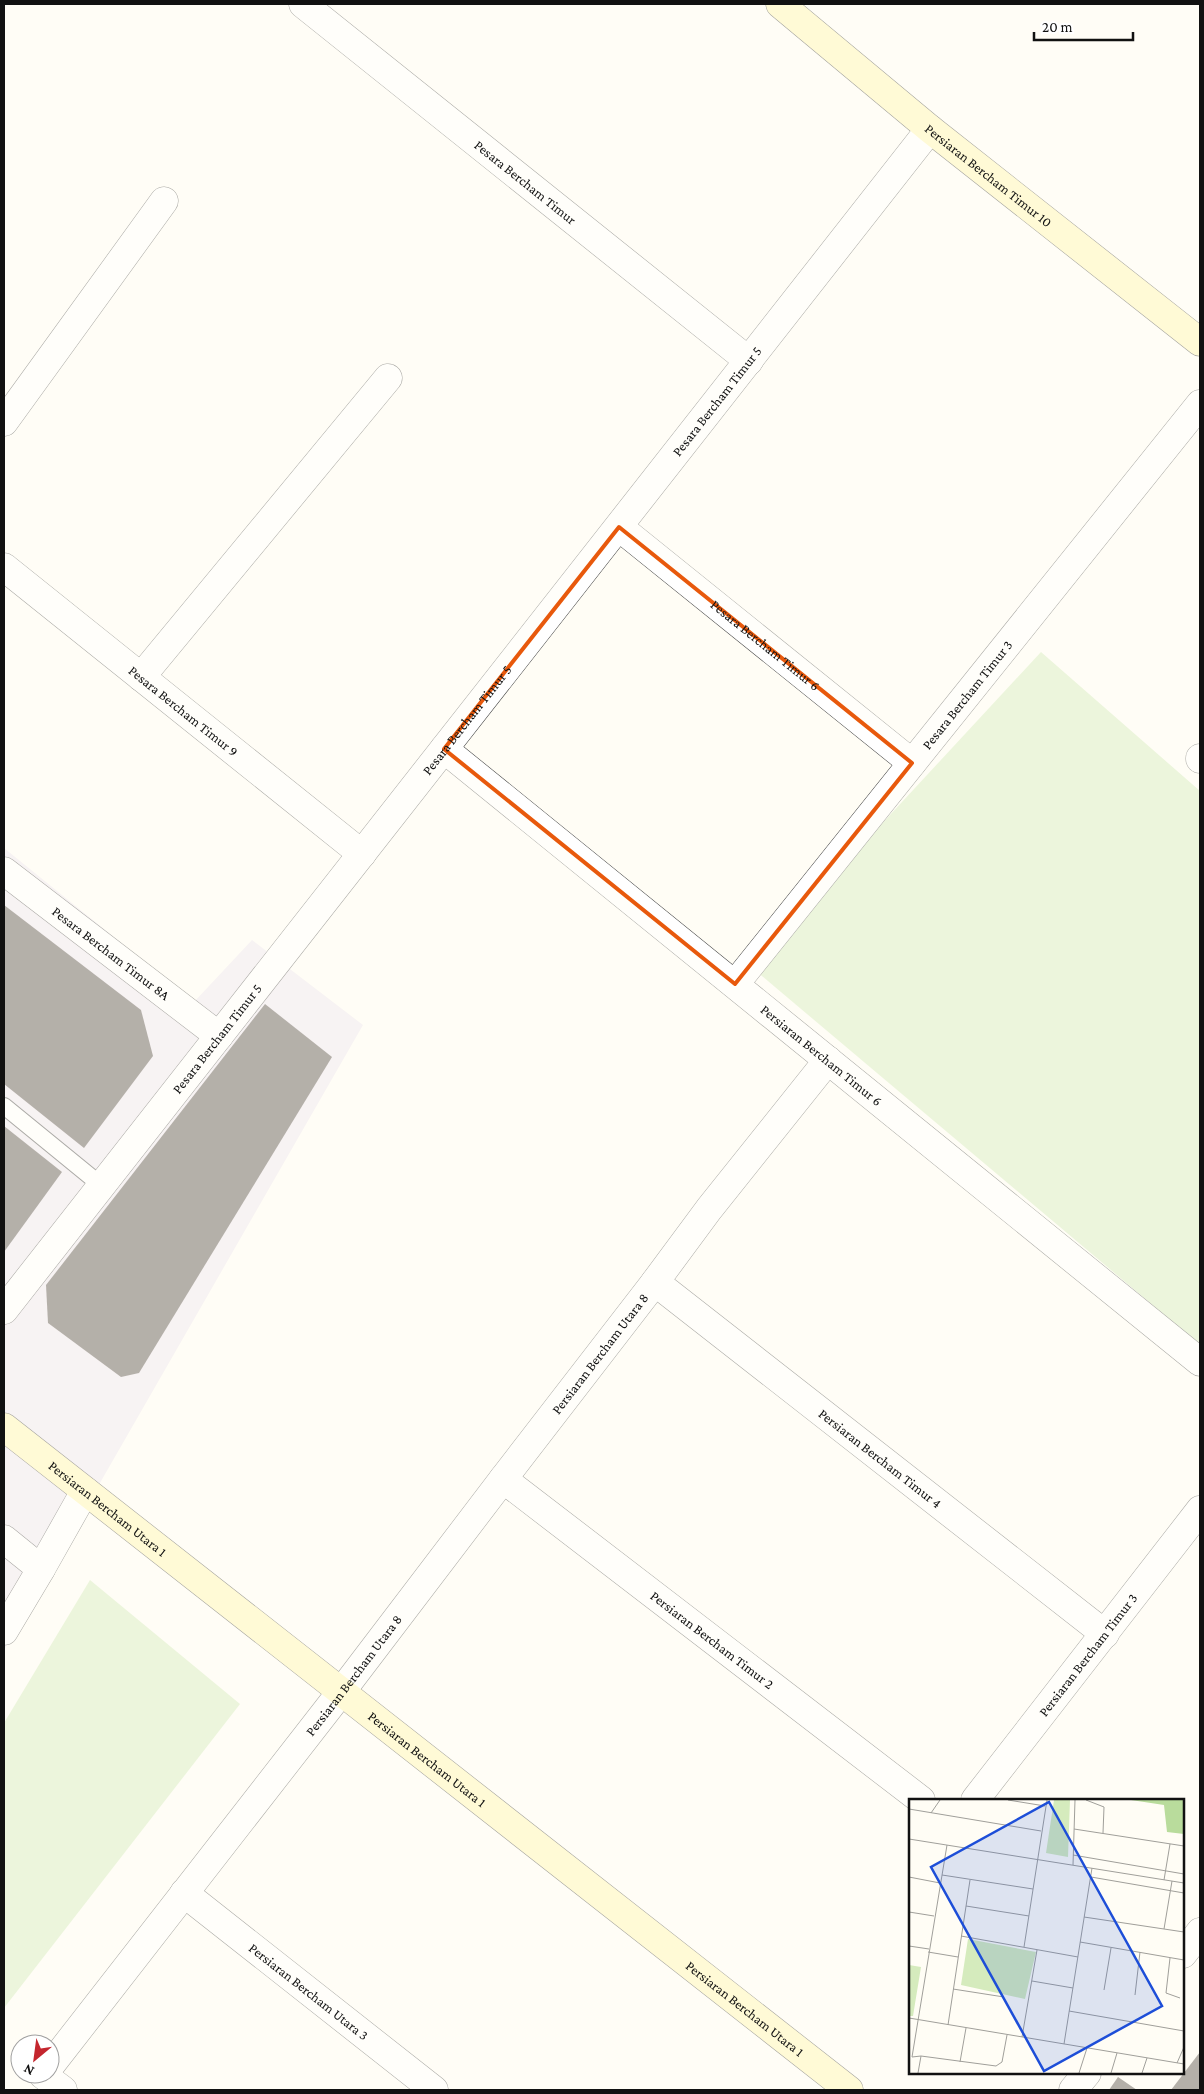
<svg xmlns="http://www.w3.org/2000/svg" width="1204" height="2094" font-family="'Crimson Pro',serif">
<rect width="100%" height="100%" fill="#fffdf5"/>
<!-- industrial -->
<polygon fill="#eee6ef" points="4,848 194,1002 252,940 363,1025 4,1650"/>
<!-- green -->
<g fill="#d5ebbd">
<polygon points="1041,652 1200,791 1200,1345 750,966"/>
<polygon points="90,1580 240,1704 4,2008 4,1723"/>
</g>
<!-- building -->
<g fill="#5a524d">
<polygon points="4,905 141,1010 153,1056 84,1148 4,1084"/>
<polygon points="265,1004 332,1057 139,1373 121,1377 48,1323 46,1285"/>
<polygon points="4,1126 62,1172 4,1252"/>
<polygon points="1200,2052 1200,2090 1171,2090"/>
<polygon points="1118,2077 1137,2090 1109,2090"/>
</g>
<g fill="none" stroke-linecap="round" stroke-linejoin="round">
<!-- lane casing -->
<g stroke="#444" stroke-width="18">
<polyline id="lane" points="4,1106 102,1186"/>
</g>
<!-- street casing -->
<g stroke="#444" stroke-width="29">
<g id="street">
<path id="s1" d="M303 4 749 361"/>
<polyline points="4,422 164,201"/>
<path id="s2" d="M619 527 912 763"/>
<path id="s3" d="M4 567 362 854"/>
<polyline points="141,677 388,378"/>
<path id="s4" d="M444 749 1200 1362"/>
<polyline points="1200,758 1200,759"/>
<path id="s5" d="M4 871 219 1036"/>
<path id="s6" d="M735 984 1200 404"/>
<path id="s7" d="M655 1282 1105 1634"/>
<path id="s8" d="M4 1310 930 129"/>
<path id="s9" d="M503 1479 921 1800"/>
<polyline points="4,1539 41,1569"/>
<polyline points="4,1631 41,1569 85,1491"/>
<path id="s10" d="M975 1800 1200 1510"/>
<path id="s11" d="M184 1893 434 2090"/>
<polyline points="1183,1954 1200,1932"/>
<path id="s12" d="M50 2066 341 1692 503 1479 655 1282 709 1209 828 1060"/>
<polyline points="43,2075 63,2090"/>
<polyline points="1073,2090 1087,2073"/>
</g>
</g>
<!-- secondary casing -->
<g stroke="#333" stroke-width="29">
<g id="secondary">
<path id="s13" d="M780 4 930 129 1200 342"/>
<path id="s14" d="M4 1427 849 2090"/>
</g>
</g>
<!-- lane -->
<use href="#lane" stroke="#fff" stroke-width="16"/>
<!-- street -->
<use href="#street" stroke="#fff" stroke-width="28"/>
<!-- secondary -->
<use href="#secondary" stroke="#fff6b0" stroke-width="28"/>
</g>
<!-- marked area -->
<path d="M0 0H1204V2094H0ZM619 527 912 763 735 984 444 749Z" fill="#fffdf5" fill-opacity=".55" fill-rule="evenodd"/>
<path fill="none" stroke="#e8590c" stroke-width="4" stroke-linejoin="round" d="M619 527 912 763 735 984 444 749Z"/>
<g text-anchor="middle" stroke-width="5" stroke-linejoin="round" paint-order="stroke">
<!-- street labels -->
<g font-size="14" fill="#111" stroke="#fff">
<text dy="5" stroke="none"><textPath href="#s13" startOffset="270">Persiaran Bercham Timur 10</textPath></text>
<text dy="5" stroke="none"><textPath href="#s1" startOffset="285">Pesara Bercham Timur</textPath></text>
<text dy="5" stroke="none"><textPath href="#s8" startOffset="1155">Pesara Bercham Timur 5</textPath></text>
<text dy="5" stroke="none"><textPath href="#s2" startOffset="188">Pesara Bercham Timur 6</textPath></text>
<text dy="5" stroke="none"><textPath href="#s6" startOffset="371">Pesara Bercham Timur 3</textPath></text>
<text dy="5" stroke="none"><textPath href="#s3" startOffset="230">Pesara Bercham Timur 9</textPath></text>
<text dy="5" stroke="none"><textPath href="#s8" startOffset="750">Pesara Bercham Timur 5</textPath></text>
<text dy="5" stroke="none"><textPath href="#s5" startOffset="135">Pesara Bercham Timur 8A</textPath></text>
<text dy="5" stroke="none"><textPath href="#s8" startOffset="345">Pesara Bercham Timur 5</textPath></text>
<text dy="5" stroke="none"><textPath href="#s4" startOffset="486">Persiaran Bercham Timur 6</textPath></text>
<text dy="5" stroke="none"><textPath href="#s12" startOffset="900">Persiaran Bercham Utara 8</textPath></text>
<text dy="5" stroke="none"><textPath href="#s7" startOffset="286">Persiaran Bercham Timur 4</textPath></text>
<text dy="5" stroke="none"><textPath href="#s14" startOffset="132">Persiaran Bercham Utara 1</textPath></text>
<text dy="5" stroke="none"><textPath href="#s9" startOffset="264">Persiaran Bercham Timur 2</textPath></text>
<text dy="5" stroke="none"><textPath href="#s10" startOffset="184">Persiaran Bercham Timur 3</textPath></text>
<text dy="5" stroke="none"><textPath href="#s12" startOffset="495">Persiaran Bercham Utara 8</textPath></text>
<text dy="5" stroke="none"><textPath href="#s14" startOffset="538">Persiaran Bercham Utara 1</textPath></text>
<text dy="5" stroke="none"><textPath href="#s11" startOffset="159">Persiaran Bercham Utara 3</textPath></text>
<text dy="5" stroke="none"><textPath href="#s14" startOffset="942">Persiaran Bercham Utara 1</textPath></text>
</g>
</g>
<!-- overview -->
<g transform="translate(909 1799)">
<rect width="275" height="275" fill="#fffdf5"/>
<path d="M145 1H161L159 58 137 54ZM59 140 127 153 116 200 52 186ZM0 166 12 168 4 217H0Z" fill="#d5ebbd"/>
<path d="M222 1H275V35L258 33 255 6Z" fill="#b9dc9c"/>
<path fill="none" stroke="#a09f9a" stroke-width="1" d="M99 1 136 7M177 1 195 8 194 34M0 10 132 32M22 14 31 1M165 30 275 47M0 40 275 84M164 56 275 75M164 66 166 1M33 76 124 90M0 78 31 84M182 78 275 94M255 81 261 45M57 107 120 117M0 113 25 117M175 118 275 133M255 130 263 82M52 137 169 158M171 143 275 161M0 147 20 150M115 148 138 1M19 153 49 158M261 159 257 194 271 199M123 182 164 189M44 190 95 198M195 191 202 149M226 196 231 153M160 212 275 232M0 219 275 265M39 226 61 81M113 238 128 151M155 245 183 69M12 257 87 267 93 263 98 236M51 263 57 229M268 264 275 248M9 274 12 257 3 258 38 46M170 274 178 249M202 274 208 254M233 274 238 259"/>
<path fill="#1d4ed8" fill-opacity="0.15" stroke="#1d4ed8" stroke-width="2.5" d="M140 3 253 207 135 272 22 68Z"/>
<rect width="275" height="275" fill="none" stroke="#111" stroke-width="2.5"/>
</g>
<!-- border -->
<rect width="1204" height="2094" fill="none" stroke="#111111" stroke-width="10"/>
<!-- north arrow -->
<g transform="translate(35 2059) rotate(209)"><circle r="24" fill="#ffffff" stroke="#a0a0a0"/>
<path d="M0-4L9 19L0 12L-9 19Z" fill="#c4262e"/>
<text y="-8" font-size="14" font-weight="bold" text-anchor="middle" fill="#111111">N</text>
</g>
<!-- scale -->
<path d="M1034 32v8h99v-8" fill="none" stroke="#111111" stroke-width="2.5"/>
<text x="1042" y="32" font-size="15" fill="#111111" stroke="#ffffff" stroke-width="4" paint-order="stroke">20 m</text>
</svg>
